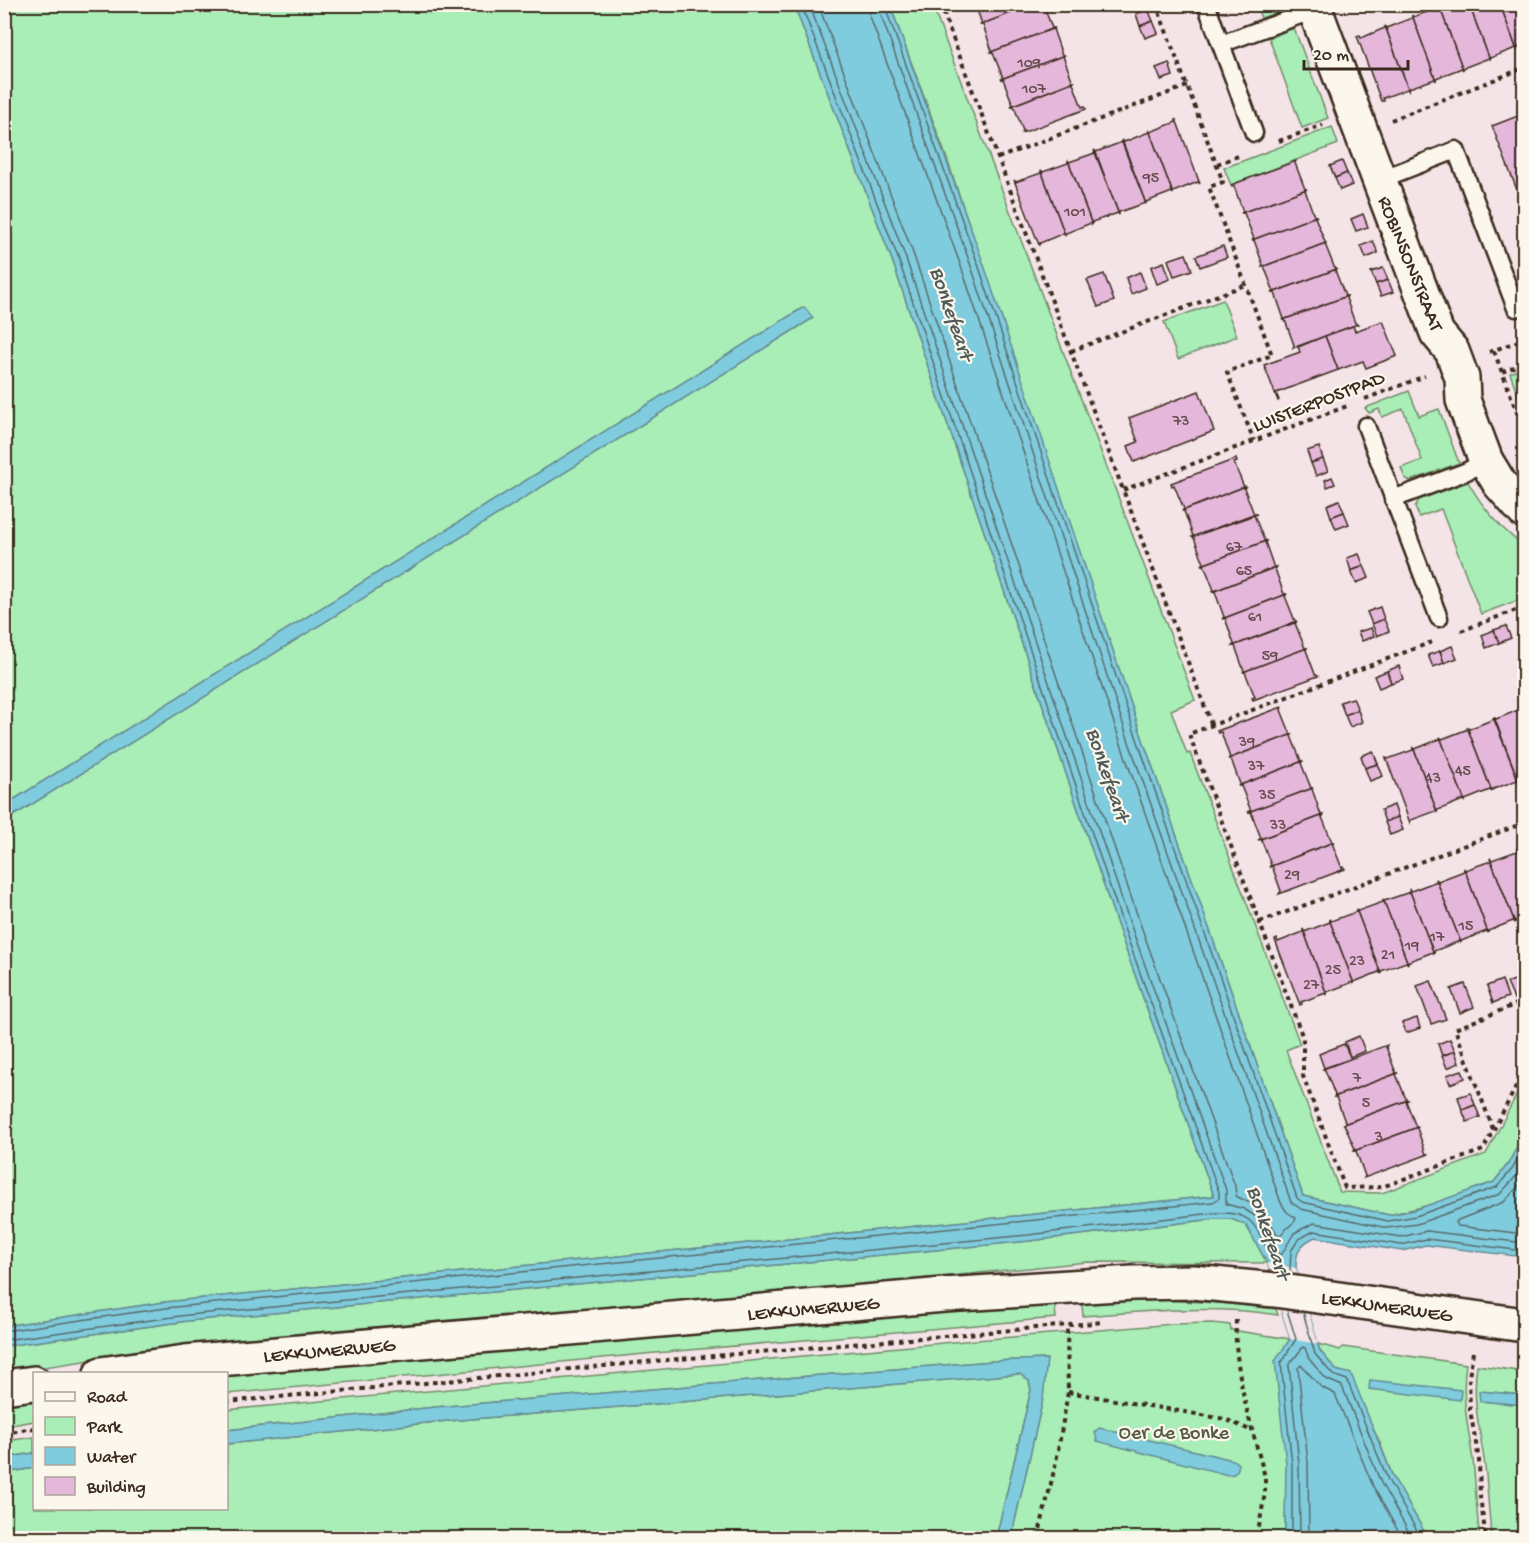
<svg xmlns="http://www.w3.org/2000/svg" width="1529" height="1543" font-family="'Gochi Hand',sans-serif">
<rect width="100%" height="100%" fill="#f4e4e7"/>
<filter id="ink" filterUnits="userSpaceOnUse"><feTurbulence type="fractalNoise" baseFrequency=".0167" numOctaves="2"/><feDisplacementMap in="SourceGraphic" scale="12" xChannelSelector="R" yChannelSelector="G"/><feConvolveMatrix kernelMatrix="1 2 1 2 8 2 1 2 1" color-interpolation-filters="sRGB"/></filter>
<g filter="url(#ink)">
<!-- green -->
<g fill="#a9edb7" stroke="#728c6a" stroke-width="1.5">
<polygon points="5,5 794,5 892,260 1120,933 1214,1196 165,1302 5,1326 5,1290 13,1289 4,1258 5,821 813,318 804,307 5,805"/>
<polygon points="890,5 932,5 1195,700 1171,710 1187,754 1190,753 1300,1044 1286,1050 1340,1192 1382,1193 1486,1154 1518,1092 1524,1089 1524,1134 1508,1164 1494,1182 1438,1203 1389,1215 1303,1196 1142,737 946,156"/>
<polygon points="1256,5 1285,5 1287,9 1261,18"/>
<polygon points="1294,28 1328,118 1302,128 1269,38"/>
<polygon points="1332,127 1338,144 1231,185 1224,168"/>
<polygon points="1223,300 1237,336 1178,359 1164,322"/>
<polygon points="1524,368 1524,412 1510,373"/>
<polygon points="1409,391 1419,416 1439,409 1459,463 1410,481 1405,478 1401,468 1422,460 1403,409 1382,417 1379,409 1369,413 1365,408"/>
<path d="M1468 482C1483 508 1500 529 1524 546V598L1481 614 1441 509 1419 517 1415 507 1419 500Z"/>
<polygon points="1214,1219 1231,1219 1246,1225 1267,1263 1087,1262 547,1317 204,1343 5,1373 5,1346 188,1321 1029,1241"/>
<path d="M1161 1300 1220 1303 1276 1309 1278 1315C1212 1305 1149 1311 1083 1316L1082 1305 1085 1303Z"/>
<polygon points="1055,1305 1056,1318 655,1353 227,1394 226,1374 712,1329"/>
<polygon points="1212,1323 1230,1325 1231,1330 1290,1339 1285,1530 1287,1538 1011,1538 1043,1399 1046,1359 993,1361 435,1407 227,1430 226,1410 964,1341 1174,1324"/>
<path d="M1318 1344 1340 1350 1343 1347 1466 1364C1461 1397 1468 1427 1473 1460 1476 1486 1476 1512 1480 1538H1428L1393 1477 1378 1438 1336 1370 1320 1351Z"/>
<path d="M1477 1365 1524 1372V1395L1480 1391 1481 1401 1524 1405V1538H1492C1488 1512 1488 1485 1484 1459 1479 1427 1472 1398 1477 1365Z"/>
<polygon points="1020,1374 1029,1381 1031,1390 996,1538 5,1538 4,1473 34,1468 34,1508 226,1508 227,1444 436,1422"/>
<polygon points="34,1401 34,1421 5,1426 5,1405"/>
<polygon points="34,1437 34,1453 5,1458 5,1441"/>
</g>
<!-- water -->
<g fill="#80ccdf" stroke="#648b92" stroke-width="1.5">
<path d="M794 5H890L984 265 1142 737 1303 1196 1389 1215 1414 1210 1494 1182 1508 1164 1524 1134V1257L1426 1245 1402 1251 1315 1237C1300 1244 1296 1251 1296 1268L1320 1351 1336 1370 1351 1374 1393 1477 1428 1538H1287L1285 1530 1286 1464 1275 1361 1290 1339 1267 1263 1246 1225 1231 1219H1214L1029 1241 188 1321 5 1346 4 1326 165 1302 1214 1196 1120 933 892 260Z"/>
<polygon points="804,307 813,318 5,821 5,805"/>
<polygon points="1047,1359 1043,1399 1011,1538 996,1538 1031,1390 1029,1381 1020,1374 436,1422 227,1444 227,1430 435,1407 993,1361"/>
<polygon points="1370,1380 1461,1390 1460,1400 1369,1389"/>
<polygon points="1479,1391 1524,1395 1524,1405 1480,1401"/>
<polygon points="1099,1428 1233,1460 1238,1464 1238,1469 1234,1474 1228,1475 1097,1441 1095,1432"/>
<polygon points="34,1453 34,1468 5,1473 5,1458"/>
</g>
<!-- pier -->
<polygon fill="#f4e4e7" points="1267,1263 1296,1268 1318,1344 1290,1339"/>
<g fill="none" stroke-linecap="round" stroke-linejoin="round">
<!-- shore -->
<g stroke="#576b6b" stroke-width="1.5">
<polyline points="809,4 905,256 1132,929 1226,1190 1226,1204 1244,1209 1255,1216 1279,1255 1282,1254 1294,1233 1314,1223 1401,1237 1427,1231 1524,1243"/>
<polyline points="818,4 913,253 1141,926 1235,1186 1236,1196 1262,1209 1277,1234 1280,1235 1295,1221 1296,1218 1287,1212 1281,1203 1121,744 963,272 869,14 868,4"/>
<polyline points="877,4 972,269 1129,742 1291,1202 1301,1209 1387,1228 1417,1224 1500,1194 1519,1173 1524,1162"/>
<polyline points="884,4 979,267 1137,739 1297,1198 1302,1202 1388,1221 1416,1216 1497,1187 1513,1168 1524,1146"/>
<polyline points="1524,1180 1504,1202 1458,1220 1456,1222 1458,1226 1524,1234"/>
<polyline points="1291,1274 1290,1268 1291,1251 1299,1239 1314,1231 1401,1245 1427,1239 1524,1251"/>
<polyline points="1287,1310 1296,1339 1281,1363 1292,1464 1292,1538"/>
<polyline points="1303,1312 1315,1354 1333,1375 1347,1380 1388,1480 1421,1538"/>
<polyline points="4,1331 166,1308 1213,1202 1219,1198 1219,1192 1125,931 898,258 801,4"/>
<path d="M4 1340 188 1315 1028 1235 1213 1213C1225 1213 1240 1212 1250 1221 1260 1230 1272 1259 1276 1272"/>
<polyline points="1300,1538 1299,1464 1289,1365 1303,1347 1305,1348 1309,1359 1326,1379 1342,1386 1381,1483 1412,1538"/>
<polyline points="1309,1538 1308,1463 1298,1368 1301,1365 1321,1387 1335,1394 1373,1486 1402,1538"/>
</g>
</g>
<!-- building -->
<g fill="#e5b7db" stroke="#3b2a1e" stroke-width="1.5">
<polygon points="975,4 1034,4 980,25 982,24"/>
<polygon points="1034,4 1043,4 1052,28 1055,28 991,52 992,51 983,25 980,25"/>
<polygon points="1448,4 1469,4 1490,60 1489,58 1463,68 1463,70 1439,5 1440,7"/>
<polygon points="1469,4 1500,4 1517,50 1516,48 1490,58 1490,60"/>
<polygon points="1500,4 1524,4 1524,45 1517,48 1517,50"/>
<polygon points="1439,5 1463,70 1462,68 1436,78 1436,81 1412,15 1413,17 1438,8"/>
<polygon points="1148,9 1153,21 1140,26 1136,14"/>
<polygon points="1412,15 1436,81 1435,79 1409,88 1409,91 1385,26 1386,28 1412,18"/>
<polygon points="1153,21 1158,33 1145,38 1140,26"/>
<polygon points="1385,26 1409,91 1407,89 1383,98 1384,101 1381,101 1357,36 1360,35 1361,38 1385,28"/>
<polygon points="1055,28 1053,29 1062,55 1065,55 1001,79 1003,78 993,53 991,52"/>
<polygon points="1065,55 1063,56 1073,82 1075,81 1011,106 1013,105 1003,79 1001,79"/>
<polygon points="1169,63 1173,76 1161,80 1156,68"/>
<polygon points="1075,81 1073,83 1082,107 1085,106 1086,109 1022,133 1023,131 1014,106 1011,106"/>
<polygon points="1523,114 1524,119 1524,187 1517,190 1492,126"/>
<polygon points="1176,119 1200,184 1198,182 1173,192 1173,194 1149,130 1150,132 1176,122"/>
<polygon points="1149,130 1173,194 1172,192 1146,202 1146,204 1122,140 1124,142 1149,132"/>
<polygon points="1121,140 1146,204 1145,203 1119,212 1119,215 1095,150 1096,152 1122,142"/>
<polygon points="1094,150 1119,215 1118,213 1092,222 1092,225 1068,160 1069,162 1095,153"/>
<polygon points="1068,160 1092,225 1091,223 1066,233 1065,235 1041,170 1043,172 1068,163"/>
<polygon points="1296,161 1295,163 1305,189 1307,189 1241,213 1243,212 1234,186 1232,187 1231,185"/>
<polygon points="1342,161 1347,173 1335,178 1330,166"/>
<polygon points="1041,170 1065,235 1064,233 1040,243 1039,245 1014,180 1016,182 1041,173"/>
<polygon points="1347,173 1352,185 1340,190 1335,178"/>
<polygon points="1307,189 1305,190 1314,216 1317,216 1252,240 1254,239 1244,213 1241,213"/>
<polygon points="1363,214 1368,227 1356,231 1351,219"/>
<polygon points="1317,216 1315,217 1325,242 1326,243 1262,267 1263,265 1254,240 1252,240"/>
<polygon points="1373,241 1378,253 1366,258 1361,246"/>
<polygon points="1326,243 1325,244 1335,269 1337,269 1272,293 1274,292 1264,266 1262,267"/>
<polygon points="1223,246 1227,257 1200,267 1196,256"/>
<polygon points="1186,254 1192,270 1174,276 1168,260"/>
<polygon points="1164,262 1170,279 1157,284 1151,267"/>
<polygon points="1383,268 1388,280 1376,284 1371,272"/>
<polygon points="1337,269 1335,270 1345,296 1347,296 1283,320 1284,319 1275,293 1272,293"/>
<polygon points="1140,272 1146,288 1131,294 1126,278"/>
<polygon points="1104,274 1114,301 1098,307 1087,280"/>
<polygon points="1388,280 1393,292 1381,296 1376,284"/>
<polygon points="1347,296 1346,298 1355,323 1358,324 1293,348 1294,345 1285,320 1283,320"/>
<polygon points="1383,321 1397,356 1366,368 1363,361 1338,370 1325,336 1353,326 1355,331"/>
<polygon points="1325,336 1338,370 1276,393 1279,400 1278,401 1264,365 1300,352 1298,347"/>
<polygon points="1199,391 1214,431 1134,462 1128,446 1138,442 1129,418"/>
<polygon points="1319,447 1323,459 1311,463 1307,451"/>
<polygon points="1236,459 1237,462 1234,463 1244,487 1246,486 1182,511 1184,509 1174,485 1172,486 1171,483"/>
<polygon points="1323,459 1328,471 1316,476 1311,463"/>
<polygon points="1332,477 1335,484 1327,487 1325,480"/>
<polygon points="1246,486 1244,488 1254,514 1256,513 1192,537 1193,536 1184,511 1182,511"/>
<polygon points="1339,500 1344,512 1331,517 1327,505"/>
<polygon points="1344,512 1349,524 1336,529 1331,517"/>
<polygon points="1257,514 1254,515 1264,540 1266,541 1202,565 1204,563 1194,538 1192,537"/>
<polygon points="1266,541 1265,542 1274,568 1276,567 1212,592 1214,590 1204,565 1202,565"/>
<polygon points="1359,554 1364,566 1351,571 1347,558"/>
<polygon points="1364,566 1369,578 1356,583 1351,571"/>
<polygon points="1276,567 1275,569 1284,594 1287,594 1222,619 1224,617 1215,592 1212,592"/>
<polygon points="1287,594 1285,596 1295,621 1297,621 1233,646 1234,644 1225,618 1222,619"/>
<polygon points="1380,607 1384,619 1372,624 1367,612"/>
<polygon points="1384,619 1389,631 1377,636 1372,624"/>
<polygon points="1297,622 1295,623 1305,648 1307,648 1243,672 1244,671 1235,646 1233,646"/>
<polygon points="1506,626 1511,638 1499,643 1494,630"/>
<polygon points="1371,628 1374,636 1362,641 1358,632"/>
<polygon points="1494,630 1499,643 1486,648 1482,635"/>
<polygon points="1452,646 1457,658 1444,663 1440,651"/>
<polygon points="1307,648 1306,650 1315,674 1318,676 1253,700 1252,698 1255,697 1245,672 1243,672"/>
<polygon points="1440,651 1444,663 1433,667 1428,655"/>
<polygon points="1399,666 1403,679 1391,683 1387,671"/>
<polygon points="1387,671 1391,683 1379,688 1374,676"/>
<polygon points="1353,698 1358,710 1345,715 1340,702"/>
<polygon points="1282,707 1281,710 1291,735 1293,734 1228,759 1230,758 1221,732 1218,733 1217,731"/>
<polygon points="1521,707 1524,716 1524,777 1518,779 1519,782 1494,717 1496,719 1521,709"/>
<polygon points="1358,710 1362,722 1350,727 1345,715"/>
<polygon points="1493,717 1519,782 1517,780 1491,790 1492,792 1467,727 1469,729 1494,719"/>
<polygon points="1467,727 1492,792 1490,790 1465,800 1465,802 1440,737 1442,739 1468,729"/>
<polygon points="1293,734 1291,736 1301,761 1303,761 1238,786 1240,784 1231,759 1228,759"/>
<polygon points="1440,737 1465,802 1463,800 1438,810 1437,812 1413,747 1415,749 1440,739"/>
<polygon points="1413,747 1437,812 1436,811 1411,820 1410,823 1386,758 1388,759 1413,750"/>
<polygon points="1373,751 1378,764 1365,768 1361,756"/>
<polygon points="1303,761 1301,763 1311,788 1313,788 1248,812 1251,811 1241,786 1238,786"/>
<polygon points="1378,764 1383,776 1370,781 1365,768"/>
<polygon points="1313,788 1312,789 1321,815 1324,815 1258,840 1261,838 1251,812 1248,812"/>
<polygon points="1394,805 1398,817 1385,822 1381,810"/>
<polygon points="1324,815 1322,817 1332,842 1334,842 1269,867 1271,865 1261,839 1258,840"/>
<polygon points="1398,817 1403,830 1390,835 1385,822"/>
<polygon points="1334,842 1332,843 1342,868 1344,867 1345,869 1279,894 1281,891 1272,866 1269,867"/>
<polygon points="1517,848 1519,850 1524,848 1524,868"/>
<polygon points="1517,848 1524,868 1524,917 1515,921 1515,923 1490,858 1492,860 1517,851"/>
<polygon points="1490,858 1515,923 1513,921 1488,931 1488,933 1464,868 1465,870 1491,861"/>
<polygon points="1464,868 1488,933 1487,931 1461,941 1461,943 1436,879 1438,881 1464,871"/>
<polygon points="1436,879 1461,943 1460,941 1434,951 1434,954 1409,889 1411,891 1437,881"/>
<polygon points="1409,889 1434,954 1433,952 1407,962 1408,964 1383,899 1384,901 1410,892"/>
<polygon points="1383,899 1408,964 1406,962 1381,971 1381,974 1356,909 1358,911 1383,902"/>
<polygon points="1356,909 1381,974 1379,972 1354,982 1354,984 1329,919 1331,921 1356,912"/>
<polygon points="1329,919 1354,984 1353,982 1327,992 1327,995 1303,929 1304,932 1330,922"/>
<polygon points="1303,929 1327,995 1326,993 1301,1002 1302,1004 1300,1005 1275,940 1277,939 1278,942 1303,932"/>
<polygon points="1524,976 1524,995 1514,999 1507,983"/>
<polygon points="1502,980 1508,997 1493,1003 1487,986"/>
<polygon points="1431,981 1446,1019 1431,1024 1417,986"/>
<polygon points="1465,984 1474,1007 1460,1013 1451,989"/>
<polygon points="1417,1018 1420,1028 1406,1033 1402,1023"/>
<polygon points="1359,1036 1365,1051 1350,1057 1345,1042"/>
<polygon points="1450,1039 1455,1051 1442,1056 1438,1044"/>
<polygon points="1344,1044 1351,1059 1324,1068 1319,1054"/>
<polygon points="1387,1045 1386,1047 1396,1073 1398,1073 1334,1097 1335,1095 1325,1070 1323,1069"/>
<polygon points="1455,1051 1459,1063 1447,1068 1442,1056"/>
<polygon points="1462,1070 1465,1078 1450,1084 1447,1075"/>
<polygon points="1398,1073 1396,1074 1406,1099 1408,1100 1344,1124 1345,1122 1336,1097 1334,1097"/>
<polygon points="1471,1093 1475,1105 1462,1110 1458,1097"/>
<polygon points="1408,1100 1406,1101 1416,1127 1418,1127 1354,1151 1355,1149 1344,1124"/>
<polygon points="1475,1105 1480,1117 1467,1122 1462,1110"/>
<polygon points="1418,1127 1417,1128 1426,1154 1429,1154 1364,1178 1365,1176 1356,1151 1354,1151"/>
</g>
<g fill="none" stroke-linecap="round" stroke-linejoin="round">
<!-- service casing -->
<g stroke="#3b2a1e" stroke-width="21">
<g id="service">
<polyline points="1206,4 1254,133"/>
<polyline points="1221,44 1314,10"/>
<polyline points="1379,180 1456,150 1516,308"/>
<polyline points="1366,426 1439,618"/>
<polyline points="1393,499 1465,472 1486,461"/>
</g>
</g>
<!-- minor casing -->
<g stroke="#3b2a1e" stroke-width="38">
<polyline id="minor" points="1313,4 1437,333 1452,351 1462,378 1463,400 1486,461 1500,484 1524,511"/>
</g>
<!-- secondary casing -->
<g stroke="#3b2a1e" stroke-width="38">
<g id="secondary">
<polyline points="101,1374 185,1362 944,1295 1133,1283 1193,1282 1275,1290 1524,1325"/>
<polyline points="4,1387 34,1383"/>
</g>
</g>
<!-- path -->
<g stroke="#3b2a1e" stroke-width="4" stroke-dasharray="4.5 4.5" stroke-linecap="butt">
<polyline points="940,4 1212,726"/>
<polyline points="1156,4 1223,182 1209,187 1272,355 1227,372 1254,441"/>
<polyline points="1391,120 1524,68"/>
<polyline points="1279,141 1323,125"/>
<polyline points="998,158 1187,86"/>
<polyline points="1217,164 1241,155"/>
<polyline points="1071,351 1245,285"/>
<polyline points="1494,351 1524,431"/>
<polyline points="1489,352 1524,339"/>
<polyline points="1502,372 1524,363"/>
<polyline points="1365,399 1425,376"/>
<polyline points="1123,490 1350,405"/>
<polyline points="1461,631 1524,607"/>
<polyline points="1432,642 1189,734 1303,1038 1303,1076 1345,1188 1382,1187 1483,1150 1516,1087 1524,1084"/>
<polyline points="1260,922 1524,823"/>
<polyline points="1493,1129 1455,1029 1524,1001"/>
<path d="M1236 1320C1233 1371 1252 1428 1265 1477V1493L1257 1538"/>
<polyline points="1473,1352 1469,1377 1470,1410 1479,1460 1480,1497 1486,1538"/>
<polyline points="1068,1392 1225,1419 1252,1431"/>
<polyline points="226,1402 656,1361 1104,1322"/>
<polyline points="4,1433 34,1428"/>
<polyline points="1038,1538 1056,1462 1068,1392 1067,1325"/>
</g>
<!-- service -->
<use href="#service" stroke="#fbf7ec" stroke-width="16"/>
<!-- minor -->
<use href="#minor" stroke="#fbf7ec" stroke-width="33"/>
<!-- secondary -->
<use href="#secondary" stroke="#fbf7ec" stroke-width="33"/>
</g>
</g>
<g text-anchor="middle" stroke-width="4.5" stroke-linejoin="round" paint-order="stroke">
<!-- number labels -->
<g font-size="16" fill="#664d4d">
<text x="1029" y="67">109</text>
<text x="1034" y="93">107</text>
<text x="1151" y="182">95</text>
<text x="1075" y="216">101</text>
<text x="1181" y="425">73</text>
<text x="1234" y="551">67</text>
<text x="1244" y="575">65</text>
<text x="1255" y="621">61</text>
<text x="1270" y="660">59</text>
<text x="1247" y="746">39</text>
<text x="1256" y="770">37</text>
<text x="1463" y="775">45</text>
<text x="1433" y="782">43</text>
<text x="1267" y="799">35</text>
<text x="1278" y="829">33</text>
<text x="1292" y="879">29</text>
<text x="1466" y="930">15</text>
<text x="1437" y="941">17</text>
<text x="1412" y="950">19</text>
<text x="1388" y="959">21</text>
<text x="1357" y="965">23</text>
<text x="1333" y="974">25</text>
<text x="1311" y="989">27</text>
<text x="1357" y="1082">7</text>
<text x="1366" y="1107">5</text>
<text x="1379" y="1141">3</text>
</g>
<!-- street labels -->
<g font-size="20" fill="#3b2a1e" stroke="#fbf7ec">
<text transform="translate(1412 263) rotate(68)" y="7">ROBINSONSTRAAT</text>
<text transform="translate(1318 400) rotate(-21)" y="7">LUISTERPOSTPAD</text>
<text transform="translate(1387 1305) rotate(8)" y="7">LEKKUMERWEG</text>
<text transform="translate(813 1307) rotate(-5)" y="7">LEKKUMERWEG</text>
<text transform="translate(329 1349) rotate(-5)" y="7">LEKKUMERWEG</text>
</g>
<!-- park labels -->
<g font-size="20" fill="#565b44" stroke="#fbf7ec">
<text x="1174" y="1438">Oer de Bonke</text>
</g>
<!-- water labels -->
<g font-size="21" font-style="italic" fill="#505b58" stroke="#fbf7ec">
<text transform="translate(953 313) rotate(71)" y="7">Bonkefeart</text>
<text transform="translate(1109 774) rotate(71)" y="7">Bonkefeart</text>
<text transform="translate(1270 1232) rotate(71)" y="7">Bonkefeart</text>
</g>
</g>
<!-- margin -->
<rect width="1529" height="1543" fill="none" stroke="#fbf7ec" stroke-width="24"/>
<rect x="12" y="12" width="1505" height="1519" fill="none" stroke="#3b2a1e" stroke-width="2" filter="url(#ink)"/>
<!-- legend -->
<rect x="33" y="1372" width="195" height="138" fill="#fbf7ec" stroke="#aea59a" stroke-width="1.5"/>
<rect x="45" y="1392" width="30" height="9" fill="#fbf7ec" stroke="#aea59a" stroke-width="1.5"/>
<text x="87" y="1402" font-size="18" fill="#3b2a1e">Road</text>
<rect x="45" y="1417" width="30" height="18" fill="#a9edb7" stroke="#aea59a" stroke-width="1.5"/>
<text x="87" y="1432" font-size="18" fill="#3b2a1e">Park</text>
<rect x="45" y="1447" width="30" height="18" fill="#80ccdf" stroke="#aea59a" stroke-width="1.5"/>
<text x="87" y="1462" font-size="18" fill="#3b2a1e">Water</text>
<rect x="45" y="1477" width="30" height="18" fill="#e5b7db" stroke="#aea59a" stroke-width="1.5"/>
<text x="87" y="1492" font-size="18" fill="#3b2a1e">Building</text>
<!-- scale -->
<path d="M1304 60v9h104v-9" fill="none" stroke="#3b2a1e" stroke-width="3"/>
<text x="1313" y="60" font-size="18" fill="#3b2a1e" stroke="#fbf7ec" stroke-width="4.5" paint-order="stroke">20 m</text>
</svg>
